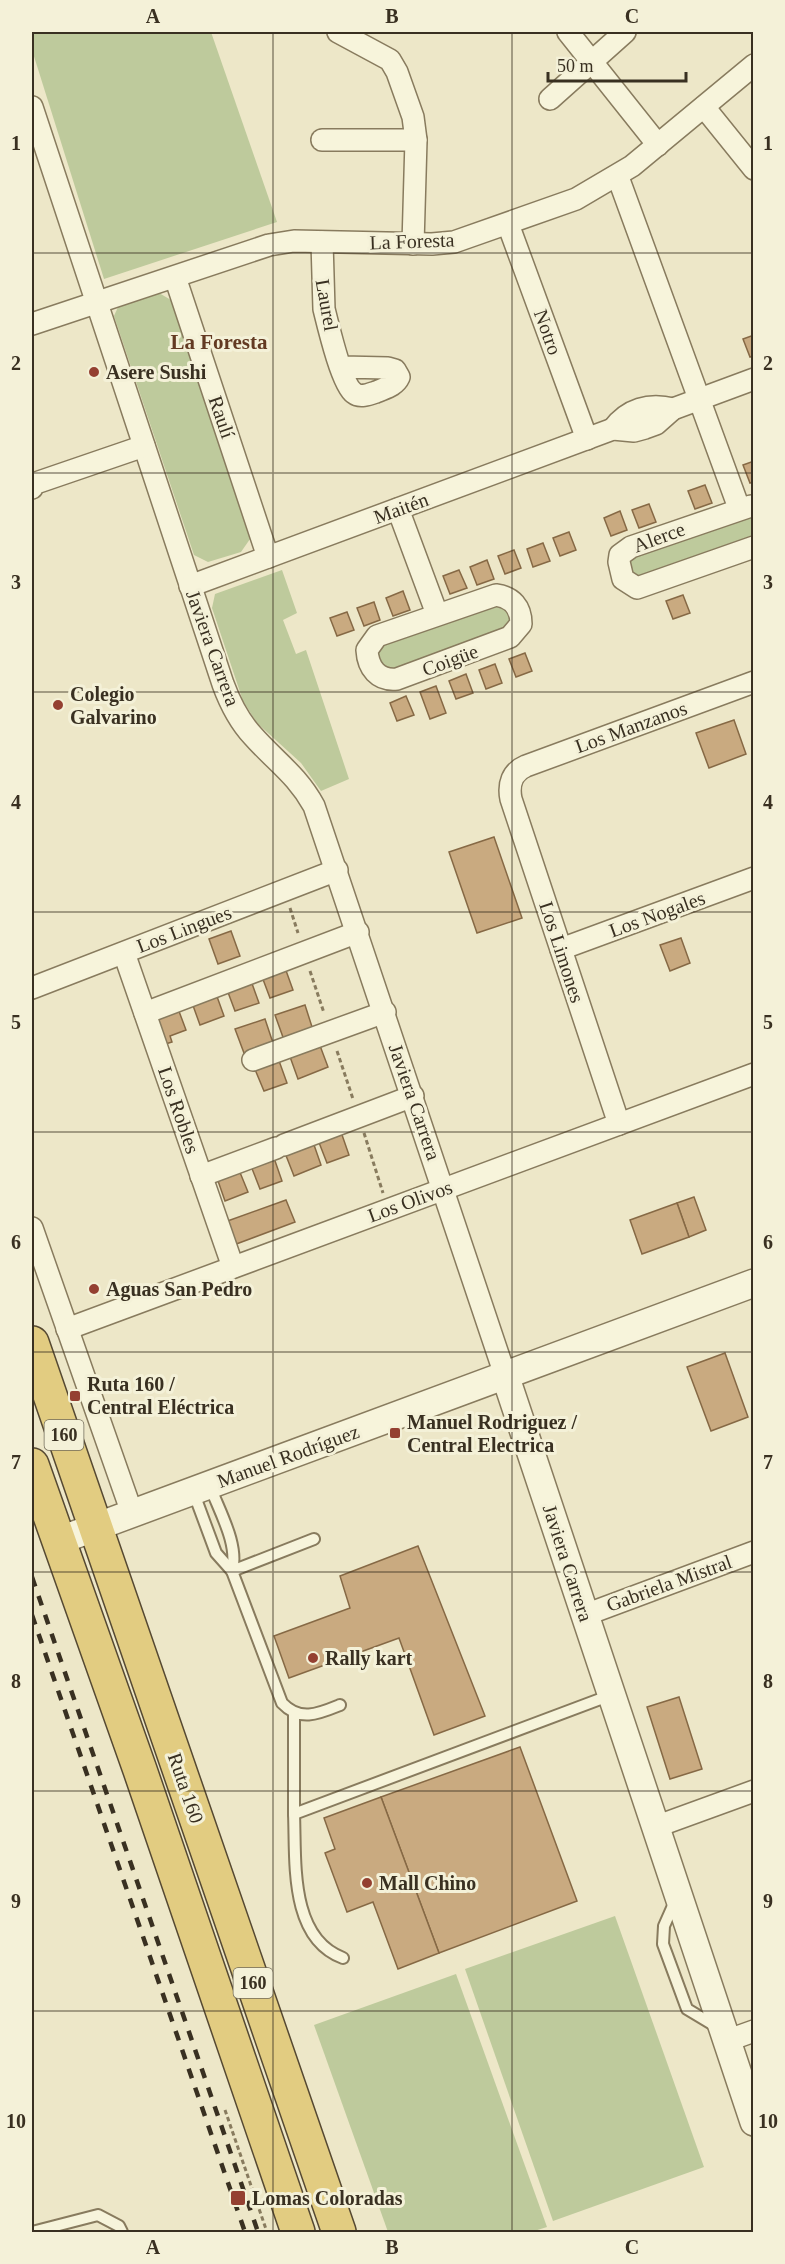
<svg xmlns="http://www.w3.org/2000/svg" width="785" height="2264" font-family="Georgia,serif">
<rect width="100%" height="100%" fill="#ede7c8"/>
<!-- green -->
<g fill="#beca9c">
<polygon points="32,32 211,32 277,222 104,279 32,50"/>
<polygon points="159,293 171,300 250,539 241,552 208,562 194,555 114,316 118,307"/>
<polygon points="753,512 753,535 741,544 641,579 629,573 626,562 631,554"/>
<polygon points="282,570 297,613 283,620 296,654 306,650 349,779 321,791 301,763 257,723 243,701 212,608 215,594"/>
<path d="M507 604 511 623 502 632 396 670 388 669C378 660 375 651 385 641L483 606Z"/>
<polygon points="615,1916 704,2167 553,2221 465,1969"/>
<polygon points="456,1974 547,2227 531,2232 388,2232 314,2025"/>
</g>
<!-- building -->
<g fill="#c9aa80" stroke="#866945" stroke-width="1.5">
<polygon points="754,335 754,356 750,357 743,339"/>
<polygon points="754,461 754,482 750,483 743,465"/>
<polygon points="705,485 712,503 695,509 688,491"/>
<polygon points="649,504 656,522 639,528 632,510"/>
<polygon points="620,511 627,530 611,536 604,518"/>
<polygon points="569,532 576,550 560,556 553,538"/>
<polygon points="543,543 550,561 533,567 527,549"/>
<polygon points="514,550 521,568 505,574 498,556"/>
<polygon points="487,560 494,579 477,585 470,567"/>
<polygon points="459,570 467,588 450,594 443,576"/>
<polygon points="403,591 410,610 393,616 386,598"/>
<polygon points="683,595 690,613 673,619 666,601"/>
<polygon points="374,602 380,620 364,626 357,608"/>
<polygon points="347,612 354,630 337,636 330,618"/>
<polygon points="525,653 532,671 516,677 509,659"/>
<polygon points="495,664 502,683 486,689 479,670"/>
<polygon points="466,674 473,693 456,699 449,681"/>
<polygon points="436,686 446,713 430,719 420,692"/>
<polygon points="406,696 414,715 397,721 390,703"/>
<polygon points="734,720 746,754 709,768 696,733"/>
<polygon points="494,837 522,918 477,933 449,852"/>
<polygon points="231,931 240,956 218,964 209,939"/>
<polygon points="681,938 690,963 670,971 660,945"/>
<polygon points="284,965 293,990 270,998 261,974"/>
<polygon points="250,978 259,1003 235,1011 226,987"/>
<polygon points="215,991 224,1016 200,1025 191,1000"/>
<polygon points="305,1005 313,1030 284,1040 275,1015"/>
<polygon points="177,1006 186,1030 170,1036 172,1042 162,1045 151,1015"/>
<polygon points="265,1019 273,1043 244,1053 235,1029"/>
<polygon points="319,1043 328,1067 298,1079 289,1054"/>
<polygon points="278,1058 287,1083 264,1091 254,1067"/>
<polygon points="341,1132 349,1155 327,1163 318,1140"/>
<polygon points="313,1142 321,1165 294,1176 285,1153"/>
<polygon points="274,1158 282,1181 260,1189 251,1166"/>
<polygon points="239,1170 248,1192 225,1201 217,1178"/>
<polygon points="694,1197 706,1230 689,1237 677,1203"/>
<polygon points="286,1200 295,1222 231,1246 222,1223"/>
<polygon points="677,1203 689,1237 642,1254 630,1220"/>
<polygon points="725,1353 748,1417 711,1431 687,1367"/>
<polygon points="418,1546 485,1716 434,1735 399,1638 289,1678 274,1636 350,1608 340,1576"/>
<polygon points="679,1697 702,1769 670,1779 647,1707"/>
<polygon points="520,1747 577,1901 439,1953 381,1797"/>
<polygon points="381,1797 439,1953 398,1969 373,1902 347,1912 325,1853 335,1849 324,1818"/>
</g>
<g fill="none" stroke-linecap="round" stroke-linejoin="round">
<!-- service casing -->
<g stroke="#887b5e" stroke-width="14">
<g id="service">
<path d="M210 1486C219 1511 239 1544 232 1571"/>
<path d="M193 1491 216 1553 232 1571 282 1703C300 1722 318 1714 340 1705"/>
<polyline points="232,1571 314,1539"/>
<polyline points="294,1713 294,1814"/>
<polyline points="676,1899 664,1926 663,1944 687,2009 717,2027"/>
<path d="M343 1958C289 1938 296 1861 294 1814L611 1695"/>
<polyline points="32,2232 98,2215 119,2226 122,2232"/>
</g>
</g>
<!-- minor casing -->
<g stroke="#887b5e" stroke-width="24">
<g id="minor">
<polyline points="338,32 390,60 397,72 413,117 416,140 413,244"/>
<polyline points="568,32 658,145"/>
<polyline points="550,99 625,32"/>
<path d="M32 107 223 684C230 703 239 721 253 736 275 761 297 775 314 806L505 1375"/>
<polyline points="704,107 754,169"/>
<polyline points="322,140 416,140"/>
<polyline points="618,177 739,508"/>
<polyline points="508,224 587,439"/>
<path d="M322 242 324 309C328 325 342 385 354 393 360 398 370 394 376 392 385 388 395 386 399 377L395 370 388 368 342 367"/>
<polyline points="175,277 268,557"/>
<polyline points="32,324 269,245 294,241 432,244 454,242 576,199 632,166 754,65"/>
<path d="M613 429C628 409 649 403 673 409"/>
<polyline points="32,488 33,484 144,446"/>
<polyline points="751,506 631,547 620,555 619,562 623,579 637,588 754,547"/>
<polyline points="398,509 437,614"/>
<polyline points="190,586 613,429 634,431 645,428 656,424 673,409 754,379"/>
<path d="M496 595C512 597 521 607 521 624L510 637 397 679C378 681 368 668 367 650L377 636Z"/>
<polyline points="561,949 754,878"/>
<polyline points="124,953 233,1267"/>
<polyline points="32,988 337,870"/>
<polyline points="145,1013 358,932"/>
<polyline points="253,1060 385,1012"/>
<path d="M619 1124 511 799C508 784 512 772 526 766L754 682"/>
<polyline points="284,1145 413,1096"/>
<polyline points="201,1176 276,1148"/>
<polyline points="32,1228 132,1513"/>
<polyline points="67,1329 754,1074"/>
<polyline points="585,1615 754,1552"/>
<polyline points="655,1827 754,1791"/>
<polyline points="726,2041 754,2031"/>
</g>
</g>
<!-- tertiary casing -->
<g stroke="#887b5e" stroke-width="30">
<g id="tertiary">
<polyline points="505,1375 754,2122"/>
<polyline points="58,1541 754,1283"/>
</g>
</g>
<!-- trunk casing -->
<g stroke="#564932" stroke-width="36">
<g id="trunk">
<polyline points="32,1343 339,2232"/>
<polyline points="32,1465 140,1770 298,2232"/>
</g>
</g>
<!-- path -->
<g stroke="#887b5e" stroke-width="3" stroke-dasharray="4.5 3" stroke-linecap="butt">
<polyline points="290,908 298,933"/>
<polyline points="310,971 324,1013"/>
<polyline points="337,1051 353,1099"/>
<polyline points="364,1133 383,1193"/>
<polyline points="225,2110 267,2232"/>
</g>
<!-- service -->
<use href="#service" stroke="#f7f4db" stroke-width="10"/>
<!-- minor -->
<use href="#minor" stroke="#f7f4db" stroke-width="21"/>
<!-- tertiary -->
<use href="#tertiary" stroke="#f7f4db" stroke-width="27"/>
<!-- trunk -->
<use href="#trunk" stroke="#e2cc81" stroke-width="33"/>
<!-- rail -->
<g stroke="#393021" stroke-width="4.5" stroke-dasharray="10 10" stroke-linecap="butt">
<polyline points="32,1577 258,2232"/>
<polyline points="32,1615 245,2232"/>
</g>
</g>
<!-- grid -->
<path fill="none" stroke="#393021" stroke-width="1.5" stroke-opacity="0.55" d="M273 32V2232M512 32V2232M32 253H754M32 473H754M32 692H754M32 912H754M32 1132H754M32 1352H754M32 1572H754M32 1791H754M32 2011H754"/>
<!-- markers -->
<g fill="#944031" stroke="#f4f1d8" stroke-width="2">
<circle cx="94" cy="372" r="6"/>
<circle cx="58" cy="705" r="6"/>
<circle cx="94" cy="1289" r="6"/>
<rect x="69" y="1390" width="12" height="12" rx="3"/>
<rect x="389" y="1427" width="12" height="12" rx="3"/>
<circle cx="313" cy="1658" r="6"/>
<circle cx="367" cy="1883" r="6"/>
<rect x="230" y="2190" width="16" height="16" rx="3"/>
</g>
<g text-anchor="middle" stroke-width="6" stroke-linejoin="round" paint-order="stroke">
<!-- shield labels -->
<g fill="#f4f1d8" stroke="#716a58" stroke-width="1.5">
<rect x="44.5" y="1420" width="39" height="30" rx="4.5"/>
<rect x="233.5" y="1968" width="39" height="30" rx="4.5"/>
</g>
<g font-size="18" font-weight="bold" fill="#393021">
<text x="64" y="1441">160</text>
<text x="253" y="1989">160</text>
</g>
<!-- street labels -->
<g font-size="20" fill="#393021" stroke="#f4f1d8">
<text transform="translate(412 241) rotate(-2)" y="7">La Foresta</text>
<text transform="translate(327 305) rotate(80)" y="7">Laurel</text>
<text transform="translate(548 332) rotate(70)" y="7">Notro</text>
<text transform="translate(222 417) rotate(71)" y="7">Raulí</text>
<text transform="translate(401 508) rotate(-20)" y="7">Maitén</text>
<text transform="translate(659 537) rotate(-20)" y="7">Alerce</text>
<text transform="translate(213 648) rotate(70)" y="7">Javiera Carrera</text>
<text transform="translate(450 660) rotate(-20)" y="7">Coigüe</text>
<text transform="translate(631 727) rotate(-20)" y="7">Los Manzanos</text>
<text transform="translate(657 914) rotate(-20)" y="7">Los Nogales</text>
<text transform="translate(184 929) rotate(-21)" y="7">Los Lingues</text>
<text transform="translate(562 952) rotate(72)" y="7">Los Limones</text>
<text transform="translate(415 1102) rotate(71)" y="7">Javiera Carrera</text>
<text transform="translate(179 1110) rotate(71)" y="7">Los Robles</text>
<text transform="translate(410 1201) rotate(-20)" y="7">Los Olivos</text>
<text transform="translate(288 1456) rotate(-20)" y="7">Manuel Rodríguez</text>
<text transform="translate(568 1563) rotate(72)" y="7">Javiera Carrera</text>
<text transform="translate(669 1583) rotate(-20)" y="7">Gabriela Mistral</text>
<text transform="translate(186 1788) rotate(71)" y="7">Ruta 160</text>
</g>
<!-- poi labels -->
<g font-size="20" font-weight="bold" fill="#393021" stroke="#f4f1d8" text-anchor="start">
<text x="106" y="379">Asere Sushi</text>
<text x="70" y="701">Colegio<tspan x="70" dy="23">Galvarino</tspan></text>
<text x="106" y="1296">Aguas San Pedro</text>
<text x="87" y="1391">Ruta 160 /<tspan x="87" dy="23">Central Eléctrica</tspan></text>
<text x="407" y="1429">Manuel Rodriguez /<tspan x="407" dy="23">Central Electrica</tspan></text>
<text x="325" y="1665">Rally kart</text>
<text x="379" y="1890">Mall Chino</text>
<text x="252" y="2205">Lomas Coloradas</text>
</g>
<!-- neighbourhood labels -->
<g font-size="21" font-weight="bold" fill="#633a22" stroke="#f4f1d8">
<text x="219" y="349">La Foresta</text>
</g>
</g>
<!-- border -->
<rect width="785" height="2264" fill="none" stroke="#f4f1d8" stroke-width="66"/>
<!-- scale -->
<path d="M548 72v9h138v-9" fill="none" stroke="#393021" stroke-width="3"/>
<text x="557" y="72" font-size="18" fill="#393021" stroke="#f4f1d8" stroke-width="4.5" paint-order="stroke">50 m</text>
<rect x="33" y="33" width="719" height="2198" fill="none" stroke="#393021" stroke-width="2"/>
<g font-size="20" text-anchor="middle" font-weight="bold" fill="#393021">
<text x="153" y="23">A</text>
<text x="392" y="23">B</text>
<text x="632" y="23">C</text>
<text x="16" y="150">1</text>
<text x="768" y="150">1</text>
<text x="16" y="370">2</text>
<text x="768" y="370">2</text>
<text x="16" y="589">3</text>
<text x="768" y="589">3</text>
<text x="16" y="809">4</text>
<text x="768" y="809">4</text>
<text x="16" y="1029">5</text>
<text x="768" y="1029">5</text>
<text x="16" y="1249">6</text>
<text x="768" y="1249">6</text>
<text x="16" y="1469">7</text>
<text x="768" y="1469">7</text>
<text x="16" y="1688">8</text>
<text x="768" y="1688">8</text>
<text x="16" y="1908">9</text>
<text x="768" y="1908">9</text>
<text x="16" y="2128">10</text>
<text x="768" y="2128">10</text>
<text x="153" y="2254">A</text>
<text x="392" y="2254">B</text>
<text x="632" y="2254">C</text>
</g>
</svg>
